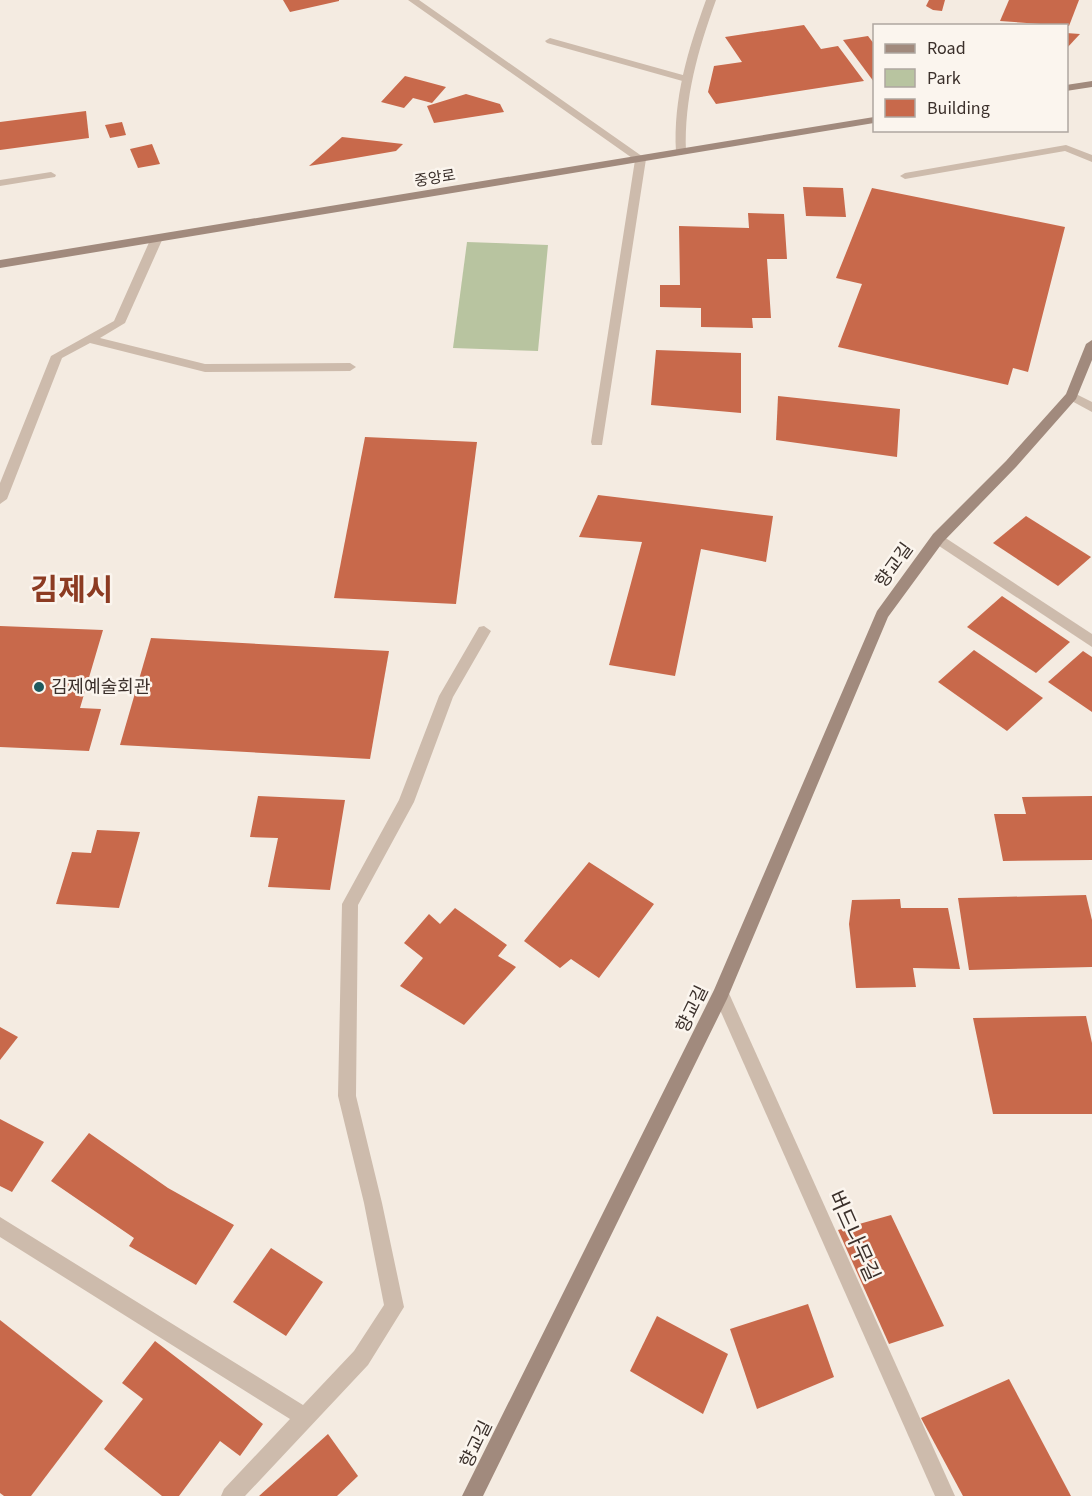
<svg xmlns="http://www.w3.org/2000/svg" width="1092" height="1496" font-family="'Source Sans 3','Noto Sans KR',sans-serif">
<rect width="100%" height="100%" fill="#f4ebe1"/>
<!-- green -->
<polygon fill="#b8c4a0" points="467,242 548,245 538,351 453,348"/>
<!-- building -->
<g fill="#c8694b">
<polygon points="283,0 339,0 339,1 290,12"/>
<polygon points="929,0 945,0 942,11 933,10 926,6"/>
<polygon points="1009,0 1079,0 1069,26 1000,21"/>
<polygon points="804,25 821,49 838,46 864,81 716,104 708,92 714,66 742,62 725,37"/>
<polygon points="1066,33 1080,34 1066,49"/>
<polygon points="868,36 874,44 874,82 843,40"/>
<polygon points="405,76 446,87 432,103 413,98 404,108 381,102"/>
<polygon points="466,94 500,104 504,112 434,123 427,106"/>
<polygon points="86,111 89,138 0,150 0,122"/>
<polygon points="122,122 126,135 110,138 105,125"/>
<polygon points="342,137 403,144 396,151 309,166"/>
<polygon points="152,144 160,164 138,168 130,149"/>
<polygon points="803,187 843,188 846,217 806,216"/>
<polygon points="872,188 1065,227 1028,372 1013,368 1008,385 838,347 862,284 836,278"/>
<polygon points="748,213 784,214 787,259 767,259 771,318 752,318 753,328 701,327 701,308 660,307 660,285 680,285 679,226 749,228"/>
<polygon points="656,350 741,353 741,413 651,405"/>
<polygon points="778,396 900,409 897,457 776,440"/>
<polygon points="365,437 477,442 456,604 334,598"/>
<polygon points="598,495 773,516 766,562 701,549 675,676 609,665 642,542 579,537"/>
<polygon points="1026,516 1091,557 1058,586 993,543"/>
<polygon points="1002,596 1070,642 1036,673 967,627"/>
<polygon points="0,626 103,630 80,708 101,709 89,751 0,747"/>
<polygon points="151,638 389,651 370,759 120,745"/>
<polygon points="974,650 1043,698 1007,731 938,682"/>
<polygon points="1083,651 1092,657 1092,712 1048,682"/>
<polygon points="258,796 345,800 330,890 268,887 278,838 250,837"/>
<polygon points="1092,796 1092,860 1003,861 994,814 1026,814 1022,797"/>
<polygon points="97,830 140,832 119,908 56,904 72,852 91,853"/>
<polygon points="589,862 654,904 599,978 571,959 560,968 524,941"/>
<polygon points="1086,895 1092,920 1092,967 969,970 958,898"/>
<polygon points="900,899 901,908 948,908 960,969 913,968 916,987 856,988 849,924 852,900"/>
<polygon points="455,908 507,945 498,956 516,967 464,1025 400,986 423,958 404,943 429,914 440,924"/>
<polygon points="1086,1016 1092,1043 1092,1114 993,1114 973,1018"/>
<polygon points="0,1027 18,1037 0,1060"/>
<polygon points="0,1119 44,1142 12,1192 0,1186"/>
<polygon points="89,1133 168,1188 234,1225 196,1285 129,1246 134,1238 51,1181"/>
<polygon points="891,1215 944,1326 889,1344 838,1230"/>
<polygon points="271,1248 323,1282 286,1336 233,1302"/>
<polygon points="808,1304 834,1377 757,1409 730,1329"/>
<polygon points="657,1316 728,1354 703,1414 630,1371"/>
<polygon points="0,1320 103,1401 31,1496 4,1496 0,1493"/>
<polygon points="155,1341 263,1424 240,1456 220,1441 179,1496 162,1496 104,1449 143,1399 122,1383"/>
<polygon points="1009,1379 1071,1496 963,1496 921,1418"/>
<polygon points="328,1434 358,1476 337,1496 259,1496"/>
</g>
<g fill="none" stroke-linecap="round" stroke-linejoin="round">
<!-- lane -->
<g fill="#cdbbac" fill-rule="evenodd">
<polygon points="550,38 690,77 691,79 686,82 547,43 545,41"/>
<polygon points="1066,145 1092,155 1092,162 1065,151 905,179 900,176 905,173"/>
<polygon points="51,172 56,175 55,177 0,186 0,180"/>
<polygon points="157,235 163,238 125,323 100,338 205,364 350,363 356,367 350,371 205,372 90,343 62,358 7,499 0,504 0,483 51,356 114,321 151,238"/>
</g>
<!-- street -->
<g fill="#cdbbac" fill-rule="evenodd">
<polygon points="408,0 419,0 646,159 602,445 592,445 591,442 635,160"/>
<path d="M706 0H716C698 50 684 98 686 152L681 155 676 152C673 98 688 50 706 0Z"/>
<polygon points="1072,392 1092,402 1092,412 1068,399 1066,396"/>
<polygon points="938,533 1092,634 1092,647 933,542 931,538"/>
<polygon points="484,626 491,631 453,697 414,802 358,905 356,1096 382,1203 404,1307 368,1365 245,1496 221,1496 224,1489 290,1419 0,1237 0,1217 303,1405 354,1351 384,1305 364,1203 338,1096 342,904 399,800 439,696 479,627"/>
<polygon points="721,986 727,989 955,1496 935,1496 713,994 715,989"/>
</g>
<!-- secondary -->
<g fill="#a18a7d" fill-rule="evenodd">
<polygon points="1092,81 1092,87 1066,91 1066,85"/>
<polygon points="874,117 874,123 0,268 0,260"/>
<polygon points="1092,340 1092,360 1076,399 1016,467 943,542 888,617 727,999 483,1496 462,1496 714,990 877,611 933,534 1006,461 1066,394 1086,344"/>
</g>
</g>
<!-- markers -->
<circle fill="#1f5a5e" stroke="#fbf5ee" stroke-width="2" cx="39" cy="687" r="6"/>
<g text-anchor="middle" stroke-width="5" stroke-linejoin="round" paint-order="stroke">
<!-- far-street labels -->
<g font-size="15" fill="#3b302b" stroke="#fbf5ee">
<text transform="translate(435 178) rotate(-9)" y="5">중앙로</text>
</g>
<!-- street labels -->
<g font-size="18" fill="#3b302b" stroke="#fbf5ee">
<text transform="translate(894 565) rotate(-54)" y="6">향교길</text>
<text transform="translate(692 1009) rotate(-64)" y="6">향교길</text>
<text transform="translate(476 1444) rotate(-64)" y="6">향교길</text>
</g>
<!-- poi labels -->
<g font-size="18" fill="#3b302b" stroke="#fbf5ee" text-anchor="start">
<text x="51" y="693">김제예술회관</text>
</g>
<!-- near-street labels -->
<g font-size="21" fill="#3b302b" stroke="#fbf5ee">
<text transform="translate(854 1236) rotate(66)" y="7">버드나무길</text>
</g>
<!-- town labels -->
<g font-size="30" font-weight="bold" fill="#8c3b22" stroke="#fbf5ee">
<text x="72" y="600">김제시</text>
</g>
</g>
<!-- legend -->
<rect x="873" y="24" width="195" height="108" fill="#fbf5ee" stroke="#aea6a0" stroke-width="1.5"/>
<rect x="885" y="44" width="30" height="9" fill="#a18a7d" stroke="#aea6a0" stroke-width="1.5"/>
<text x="927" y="54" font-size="18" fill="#3b302b">Road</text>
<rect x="885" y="69" width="30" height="18" fill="#b8c4a0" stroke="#aea6a0" stroke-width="1.5"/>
<text x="927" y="84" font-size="18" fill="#3b302b">Park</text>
<rect x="885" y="99" width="30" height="18" fill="#c8694b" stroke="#aea6a0" stroke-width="1.5"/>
<text x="927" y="114" font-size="18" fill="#3b302b">Building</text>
</svg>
